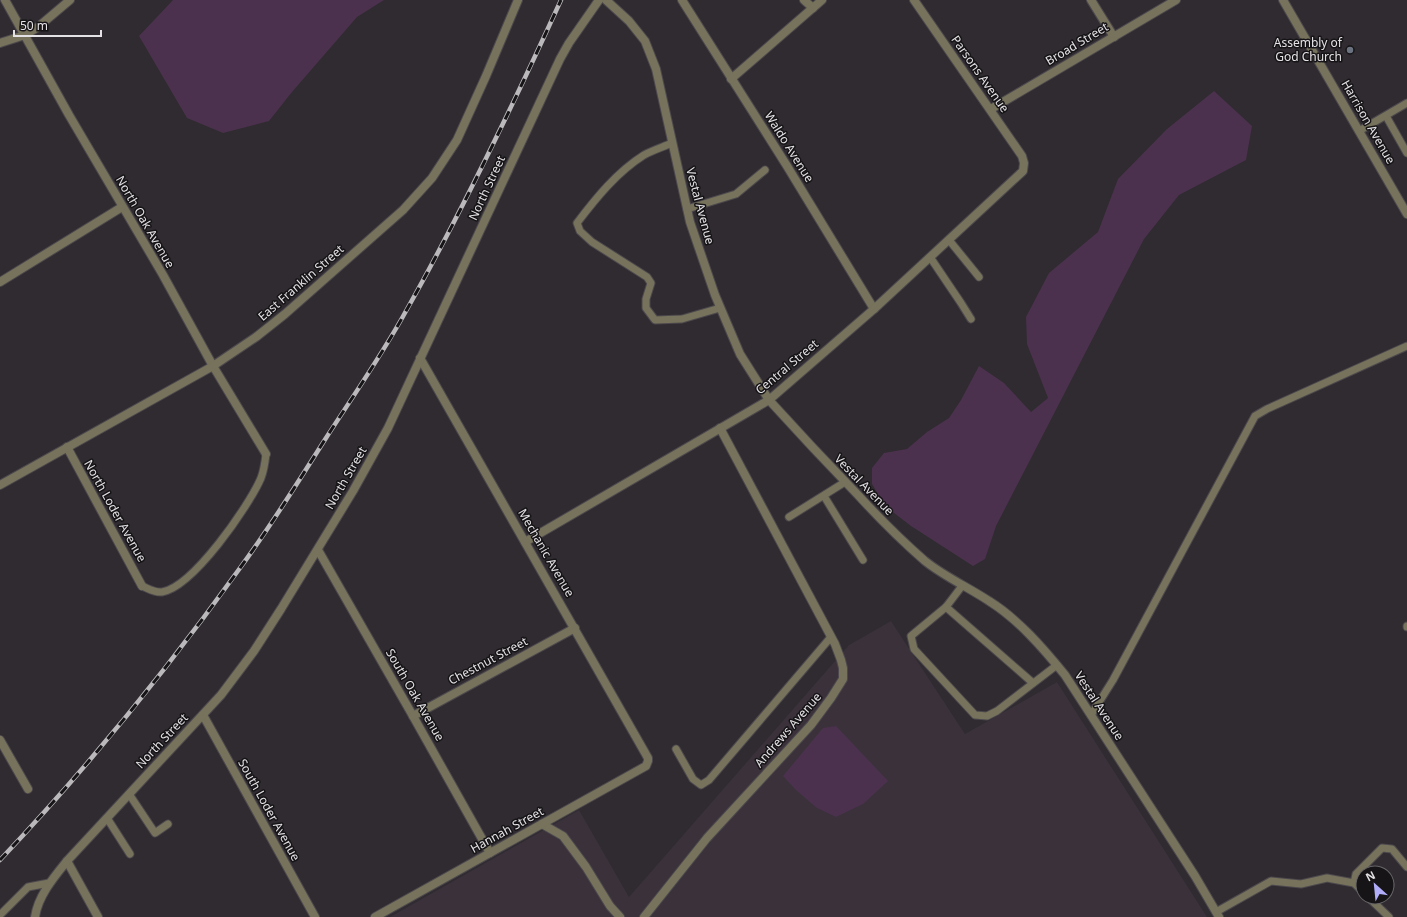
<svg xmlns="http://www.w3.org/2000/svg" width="1407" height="917" font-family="'Noto Sans',sans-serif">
<rect width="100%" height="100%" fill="#2f2b30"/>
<!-- built -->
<polygon fill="#3a313b" points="891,621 965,734 1057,682 1207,917 390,917 579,810 629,897 849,645"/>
<!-- green -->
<g fill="#4b314e">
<polygon points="173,0 384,0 357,17 292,92 269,121 223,133 187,118 139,36"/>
<polygon points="1214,91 1252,126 1246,160 1179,195 1144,239 996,526 985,559 973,566 911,526 885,506 872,484 872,468 884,453 907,449 927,432 949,418 961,400 979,366 1004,383 1031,412 1048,398 1027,344 1026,317 1049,273 1098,232 1118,179 1167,129"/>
<polygon points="836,726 888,781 863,804 836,817 817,808 796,790 783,776 823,728"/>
</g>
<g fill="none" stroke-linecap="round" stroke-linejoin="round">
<!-- service casing -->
<g stroke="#4c484d" stroke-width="9">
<g id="service">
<polyline points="1386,116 1407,153"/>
<polyline points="1359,131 1407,103"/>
<path d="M672 143C663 147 653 150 644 155 617 172 596 198 577 223L580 231 592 242 647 277 651 283 646 299V308L655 320 682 319 720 308"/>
<polyline points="687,209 736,194 765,170"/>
<polyline points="949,240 979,277"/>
<polyline points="930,257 961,303 971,319"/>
<polyline points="824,496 863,560"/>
<polyline points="789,517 845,482"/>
<path d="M142 586C149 589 155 593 162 592 193 587 249 506 261 478 264 470 265 463 266 454"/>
<polyline points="962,586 946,607 911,636 914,649 975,715 987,716 997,711 1057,665"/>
<polyline points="946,607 1033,683"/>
<polyline points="1407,626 1407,627"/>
<polyline points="1091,715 1113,680 1255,416 1267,409 1407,346"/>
<polyline points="676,749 693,779 701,785 709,780 831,637"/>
<polyline points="129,794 155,833 168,824"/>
<polyline points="107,818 130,854"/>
<polyline points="1363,892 1354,883 1356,874 1382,848 1392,849 1407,867"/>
<polyline points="1368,897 1389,917"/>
<polyline points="1216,912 1271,881 1301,884 1327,878 1354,883"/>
<polyline points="0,915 28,887 49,883"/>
</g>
</g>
<!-- minor casing -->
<g stroke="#4c484d" stroke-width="10">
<g id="minor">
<polyline points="5,0 69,115 163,275 213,366 266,454"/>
<polyline points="682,0 787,166 874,309"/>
<polyline points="804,0 813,8"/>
<polyline points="1091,0 1114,37"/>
<polyline points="0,43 25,35 38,27 70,0"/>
<polyline points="731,79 822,0"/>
<polyline points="991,109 1176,0"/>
<polyline points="0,282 122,207"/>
<polyline points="67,447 142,586"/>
<polyline points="525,542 769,400 874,309 1023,171 1024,163 1022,156 914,0"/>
<polyline points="318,550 413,716 490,853"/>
<polyline points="203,715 315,917"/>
<polyline points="413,716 575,628"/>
<polyline points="0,740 28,789"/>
<polyline points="542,824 563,836 586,867 610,906 620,917"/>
<polyline points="67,861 98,917"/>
<polyline points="375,917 646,766 648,761 648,758 420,358"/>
<polyline points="644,917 707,838 811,725 831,698 843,679 843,668 841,660 835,644 720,428"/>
</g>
</g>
<!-- tertiary casing -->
<g stroke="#4c484d" stroke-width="10">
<g id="tertiary">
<path d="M606 0 629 21 645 41 656 69 690 222 715 295 740 354 769 400C798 432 828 464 858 495 879 518 901 540 925 561 945 577 968 587 989 601 1018 619 1043 648 1065 675L1195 876 1219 917"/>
<polyline points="1283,0 1407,214"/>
<polyline points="0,485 213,366 256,337 285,314 403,210 432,178 457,140 486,76 518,0"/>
<path d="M35 917C38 896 54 877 67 861L221 695 254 651 281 609 353 491 388 428 560 59 569 43 599 0"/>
</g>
</g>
<!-- service -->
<use href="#service" stroke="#76725b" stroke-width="7"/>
<!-- minor -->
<use href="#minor" stroke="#76725b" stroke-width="8"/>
<!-- tertiary -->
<use href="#tertiary" stroke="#76725b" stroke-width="8"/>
<!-- rail casing -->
<g stroke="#bcb9bd" stroke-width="4.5">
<path id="rail" d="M0 860C87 768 166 671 240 568 271 526 298 482 326 438 353 396 382 355 406 311 463 210 513 105 561 0"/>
</g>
<!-- rail -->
<use href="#rail" stroke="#161416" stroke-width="3" stroke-dasharray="9" stroke-linecap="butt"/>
</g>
<!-- markers -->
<circle fill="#6b7280" stroke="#161416" stroke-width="1.5" cx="1350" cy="50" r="4"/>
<g text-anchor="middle" stroke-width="3" stroke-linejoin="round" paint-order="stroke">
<!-- poi labels -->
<g font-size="12" fill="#e5e2e5" stroke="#161416" text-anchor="end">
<text x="1342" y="47">Assembly of<tspan x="1342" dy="14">God Church</tspan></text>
</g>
<!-- street labels -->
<g font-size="12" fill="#e5e2e5" stroke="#161416">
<text transform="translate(1077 44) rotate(-31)" y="4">Broad Street</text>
<text transform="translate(980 74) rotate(55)" y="4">Parsons Avenue</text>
<text transform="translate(1368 122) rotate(60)" y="4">Harrison Avenue</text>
<text transform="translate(789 147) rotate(58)" y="4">Waldo Avenue</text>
<text transform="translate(487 188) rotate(-65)" y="4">North Street</text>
<text transform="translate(700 206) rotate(75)" y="4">Vestal Avenue</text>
<text transform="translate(145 222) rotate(60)" y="4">North Oak Avenue</text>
<text transform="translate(301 283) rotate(-41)" y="4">East Franklin Street</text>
<text transform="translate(787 367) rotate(-40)" y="4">Central Street</text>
<text transform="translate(346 478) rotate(-60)" y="4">North Street</text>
<text transform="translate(864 485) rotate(46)" y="4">Vestal Avenue</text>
<text transform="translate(115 511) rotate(61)" y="4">North Loder Avenue</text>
<text transform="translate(546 553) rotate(60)" y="4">Mechanic Avenue</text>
<text transform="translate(488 661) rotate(-28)" y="4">Chestnut Street</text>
<text transform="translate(415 695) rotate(60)" y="4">South Oak Avenue</text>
<text transform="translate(1099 706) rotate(57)" y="4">Vestal Avenue</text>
<text transform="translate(788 730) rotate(-49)" y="4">Andrews Avenue</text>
<text transform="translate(162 741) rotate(-47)" y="4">North Street</text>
<text transform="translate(269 810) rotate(61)" y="4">South Loder Avenue</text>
<text transform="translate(507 830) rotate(-29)" y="4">Hannah Street</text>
</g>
</g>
<!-- north arrow -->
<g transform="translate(1375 885) rotate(333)"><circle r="19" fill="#161416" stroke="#696669"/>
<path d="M0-3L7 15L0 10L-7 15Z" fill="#b1adfa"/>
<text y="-6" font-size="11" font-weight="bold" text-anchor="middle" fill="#e5e2e5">N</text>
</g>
<!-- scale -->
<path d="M14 30v6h87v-6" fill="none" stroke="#e5e2e5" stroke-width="2"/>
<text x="20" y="30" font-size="12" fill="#e5e2e5" stroke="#161416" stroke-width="3" paint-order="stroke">50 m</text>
</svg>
